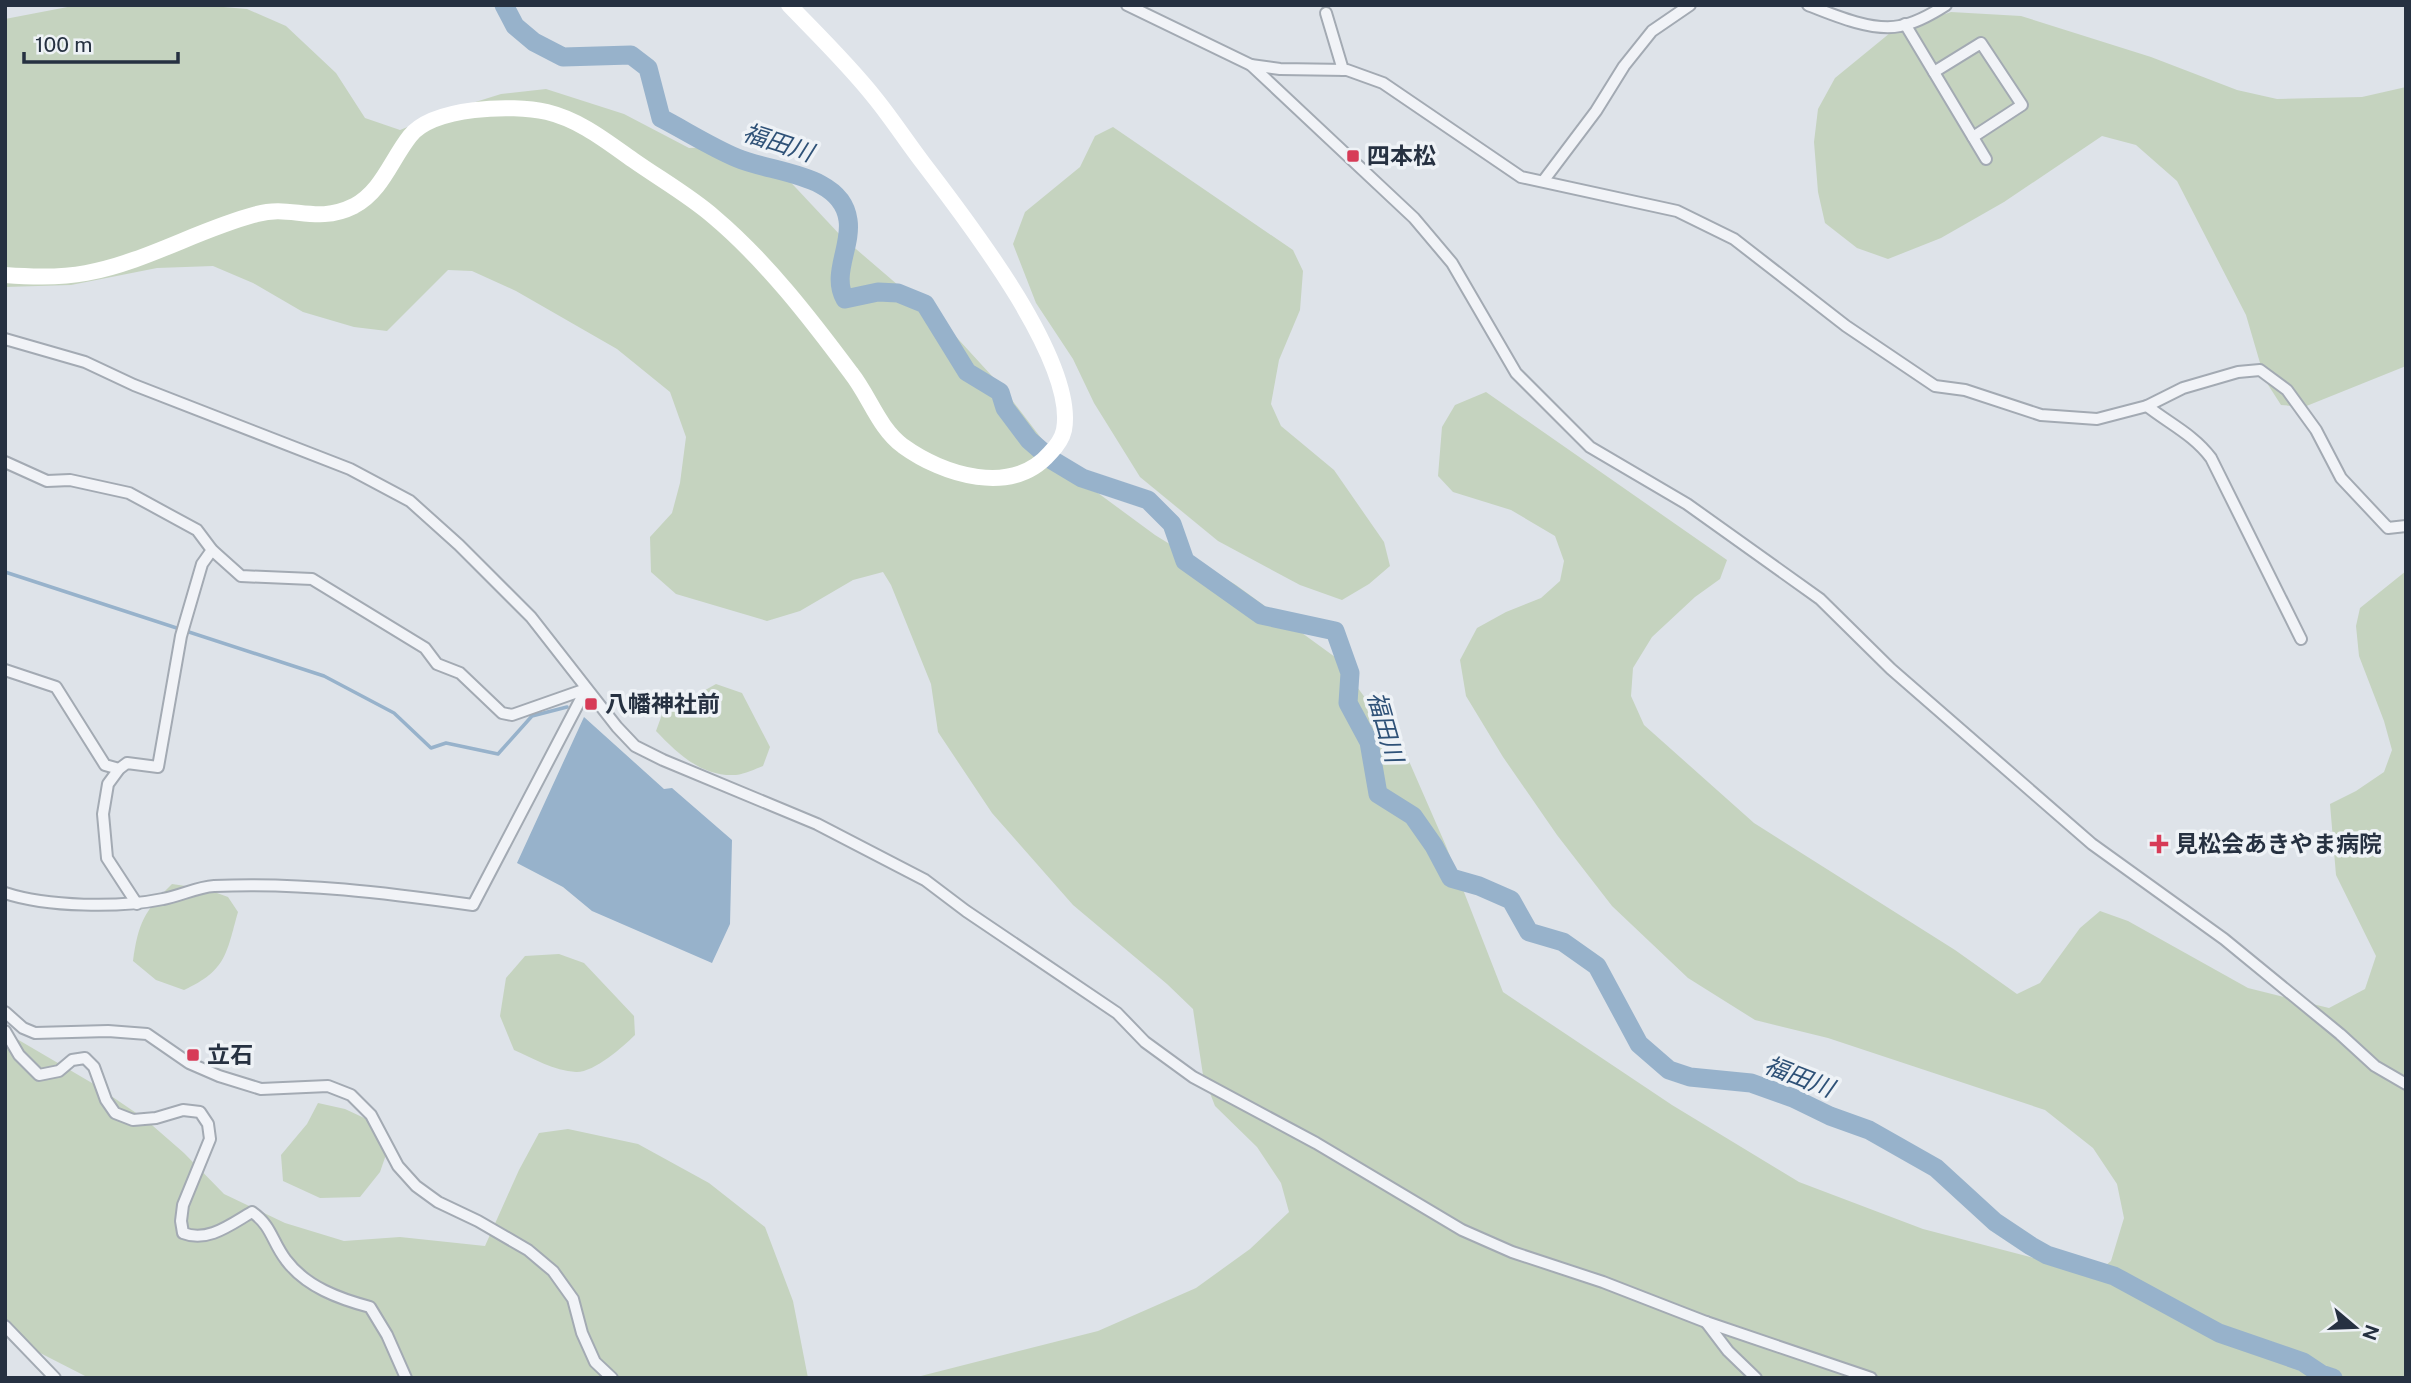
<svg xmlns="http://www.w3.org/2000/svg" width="2411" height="1383" font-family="'Public Sans','Noto Sans JP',sans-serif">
<rect width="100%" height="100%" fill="#dee3e9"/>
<!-- green -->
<g fill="#c5d3bf">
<polygon points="78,5 200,5 247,9 286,26 336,73 365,118 400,130 453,109 501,94 546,89 624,114 689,148 724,147 782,173 842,237 948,328 1002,387 1064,468 1155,535 1236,585 1335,657 1405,752 1446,846 1503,992 1672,1105 1799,1182 1923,1229 2095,1274 2111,1261 2124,1218 2117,1184 2093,1148 2045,1110 1828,1038 1755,1020 1688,978 1612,906 1557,835 1503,757 1466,696 1460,660 1477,628 1506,612 1541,598 1560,581 1564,561 1555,536 1511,510 1453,492 1438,476 1442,427 1455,405 1486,392 1727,560 1720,579 1695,597 1652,637 1633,668 1631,696 1644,725 1754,823 1955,950 2017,994 2040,983 2080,928 2100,911 2128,921 2248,988 2329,1008 2365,989 2376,956 2336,875 2330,804 2356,791 2384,772 2392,750 2384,721 2359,656 2356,626 2360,608 2406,571 2406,1378 913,1378 1098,1331 1196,1288 1250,1249 1289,1212 1281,1183 1257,1147 1215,1106 1203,1075 1193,1009 1167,984 1073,905 992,813 938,732 931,684 891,585 883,572 853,580 800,611 767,621 676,594 651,572 650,537 672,513 680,483 686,437 670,392 617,349 516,291 472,271 448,270 387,331 354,327 303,312 253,283 213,266 157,268 71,285 5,287 5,19"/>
<polygon points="1951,12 2021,16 2151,57 2237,90 2277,99 2362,97 2406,87 2406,366 2304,407 2281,405 2265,380 2246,315 2177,181 2136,145 2102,136 2004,202 1941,238 1888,259 1857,248 1825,223 1818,192 1814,142 1818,109 1835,78 1890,33"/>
<polygon points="1113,127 1293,250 1303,271 1300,310 1279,360 1271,404 1281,426 1334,470 1384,542 1390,566 1369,584 1342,600 1300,585 1218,541 1140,477 1094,403 1073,359 1036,303 1013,244 1025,212 1080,167 1095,136"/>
<path d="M716 684 742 693 770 747 763 766C755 769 745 774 736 775 702 777 678 754 656 731L664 709 684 702Z"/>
<path d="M172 884 206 889 228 897 238 912C226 954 227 970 184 990L156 980 133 961C138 924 144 911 172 884Z"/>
<path d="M559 954 584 963 634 1016 635 1035C623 1047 593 1073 576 1072 554 1071 533 1058 514 1050L500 1016 506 978 525 956Z"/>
<polygon points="5,1032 92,1083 145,1119 184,1153 224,1194 285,1223 344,1241 400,1237 485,1246 519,1170 539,1133 568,1129 638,1144 709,1183 765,1227 793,1301 808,1378 89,1378 5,1335"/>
<polygon points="318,1103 345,1109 375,1123 389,1146 380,1172 360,1197 320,1198 283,1181 281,1155 307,1124"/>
</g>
<!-- water -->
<polygon fill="#97b2cb" points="584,717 664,789 672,788 732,840 730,924 712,963 592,911 563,887 517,863"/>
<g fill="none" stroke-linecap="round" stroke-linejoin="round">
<!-- stream -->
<polyline stroke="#97b2cb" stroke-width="3.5" points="5,572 324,676 394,713 431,748 446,743 498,754 532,716 567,707"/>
<!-- river -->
<path stroke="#97b2cb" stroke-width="19" d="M504 5 515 26 534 42 563 57 631 55 648 68 661 118C686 131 711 147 737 158 771 173 842 173 848 220 852 246 831 275 845 299L878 292 898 293 925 304 967 372 1000 392 1005 408 1029 440 1052 460 1082 478 1148 500 1172 524 1185 561 1261 615 1335 631 1350 673 1348 703 1369 742 1378 794 1413 816 1434 846 1451 878 1479 886 1511 900 1529 932 1563 942 1597 966 1639 1044 1669 1070 1690 1077 1751 1083 1793 1098 1830 1116 1869 1130 1936 1168 1995 1222 2031 1246 2047 1255 2114 1276 2219 1333 2303 1362 2321 1374 2333 1378"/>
<!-- street casing -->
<g stroke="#a3aab3" stroke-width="14">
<g id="street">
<polyline points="1127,5 1251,65 1414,218 1452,263 1516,373 1590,447 1687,504 1820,599 1891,669 2092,844 2224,939 2340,1034 2375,1066 2406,1084"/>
<path d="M1808 5C1833 15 1873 32 1900 26 1916 23 1932 14 1946 5"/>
<polyline points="1326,13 1343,70"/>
<polyline points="1905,24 1986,159"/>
<polyline points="1251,65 1280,69 1347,70 1383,83 1521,177 1677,211 1734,239 1846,326 1935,386 1965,390 2041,415 2097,419 2147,406 2183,388 2238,372 2260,370 2287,390 2316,430 2341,478 2388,528 2406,526"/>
<polyline points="1934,72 1981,43 2022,105 1973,137"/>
<polyline points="1544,180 1596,111 1624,66 1652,31 1690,5"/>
<polyline points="5,339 85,362 134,385 350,469 410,501 459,545 531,617 617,727 635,746 663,760 817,824 925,880 966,911 1117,1013 1145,1042 1193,1077 1316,1143 1462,1230 1512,1252 1603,1282 1706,1322 1871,1378"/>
<path d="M2147 406C2170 424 2194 435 2211 458L2301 639"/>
<polyline points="5,462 47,481 70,480 129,493 197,530 212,550 241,576 312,579 425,648 437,664 460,673 502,713 512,715 586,689"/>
<polyline points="5,670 56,687 105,765 119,769"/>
<path d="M5 893C47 907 120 908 163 899 180 896 197 887 214 886 302 882 387 893 473 905L586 689"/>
<polyline points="137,904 107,858 103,814 108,784 119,769 127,763 158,767 181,636 202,564 212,550"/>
<polyline points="5,1012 23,1028 35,1033 108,1031 147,1034 189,1063 219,1076 261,1089 328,1086 351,1095 371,1115 398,1166 416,1186 438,1202 478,1221 528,1250 553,1271 573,1299 582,1333 595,1362 612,1378"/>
<path d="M5 1031 19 1055 39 1075 59 1071 72 1060 85 1058 94 1067 106 1100 115 1113 133 1120 156 1118 183 1110 200 1112 208 1124 210 1139 183 1205 181 1221 183 1233C208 1243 231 1224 252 1212 272 1226 272 1242 286 1260 306 1287 340 1299 370 1307L387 1335 406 1378"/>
<polyline points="1706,1322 1728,1351 1756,1378"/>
<polyline points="5,1326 55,1378"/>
</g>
</g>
<!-- street -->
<use href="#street" stroke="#f1f3f7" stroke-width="10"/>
<!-- secondary -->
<path stroke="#fff" stroke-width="16" d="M5 275C32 277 60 278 86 273 146 262 199 229 257 214 291 204 316 225 354 206 382 191 391 160 410 136 433 107 512 104 547 112 580 120 606 141 633 160 660 179 690 196 714 217 766 261 810 318 851 373 870 397 878 427 903 446 943 475 1012 497 1050 453 1057 446 1062 439 1064 430 1077 361 965 218 923 163 907 142 892 119 875 98 849 65 818 35 789 5"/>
</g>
<!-- markers -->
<g fill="#d73b57" stroke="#eef2f6" stroke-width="2.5">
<rect x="1346" y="149" width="14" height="14" rx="3.5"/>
<rect x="584" y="697" width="14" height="14" rx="3.5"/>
<path d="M2155.5 833.5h7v7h7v7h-7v7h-7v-7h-7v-7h7z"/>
<rect x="186" y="1048" width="14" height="14" rx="3.5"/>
</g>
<g text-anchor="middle" stroke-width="7" stroke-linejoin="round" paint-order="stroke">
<!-- poi labels -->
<g font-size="23" font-weight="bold" fill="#263141" stroke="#eef2f6" text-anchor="start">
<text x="1367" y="164">四本松</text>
<text x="605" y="712">八幡神社前</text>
<text x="2175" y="852">見松会あきやま病院</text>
<text x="207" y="1063">立石</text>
</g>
<!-- water labels -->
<g font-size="24" font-style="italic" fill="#2e5177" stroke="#eef2f6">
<text transform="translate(778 143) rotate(18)" y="8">福田川</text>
<text transform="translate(1385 727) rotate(74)" y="8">福田川</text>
<text transform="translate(1799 1077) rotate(21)" y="8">福田川</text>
</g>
</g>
<!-- border -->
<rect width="2411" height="1383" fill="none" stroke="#263141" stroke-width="14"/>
<!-- north arrow -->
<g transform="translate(2355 1327) rotate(109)" stroke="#eef2f6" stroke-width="5" paint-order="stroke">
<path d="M0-5L12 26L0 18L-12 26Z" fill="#263141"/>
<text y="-10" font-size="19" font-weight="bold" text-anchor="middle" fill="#263141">N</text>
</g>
<!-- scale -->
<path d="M24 52v10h154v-10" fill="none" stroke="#263141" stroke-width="3.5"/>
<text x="35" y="52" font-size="21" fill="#263141" stroke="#eef2f6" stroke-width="5" paint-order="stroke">100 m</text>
</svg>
